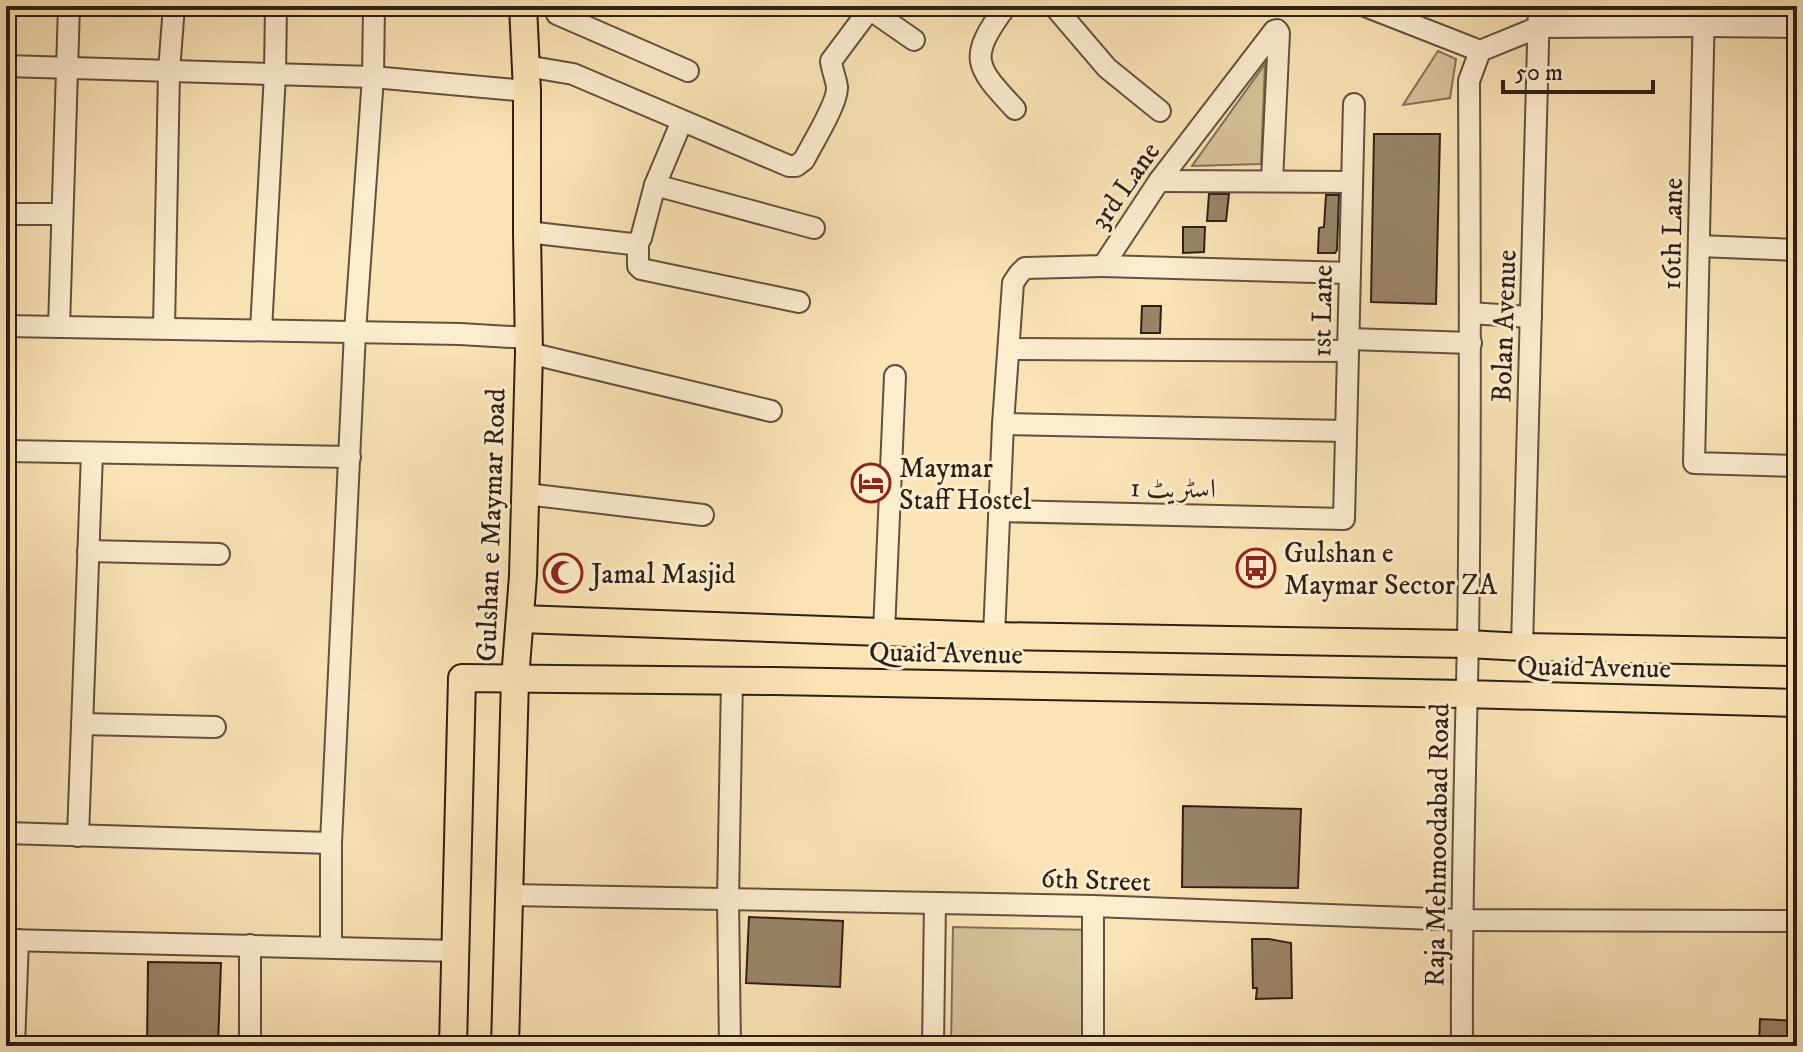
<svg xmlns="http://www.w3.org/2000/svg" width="1803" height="1052" font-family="'IM FELL DW Pica',Amiri,serif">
<rect width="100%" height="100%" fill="#fae4b5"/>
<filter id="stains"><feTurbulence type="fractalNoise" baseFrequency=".0025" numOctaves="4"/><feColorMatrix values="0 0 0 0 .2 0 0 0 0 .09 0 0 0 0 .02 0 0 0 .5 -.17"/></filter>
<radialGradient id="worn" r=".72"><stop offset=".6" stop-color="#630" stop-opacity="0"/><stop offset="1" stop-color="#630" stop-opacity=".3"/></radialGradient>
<!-- green -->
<g fill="#d7c39a" stroke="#837158" stroke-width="2">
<polygon points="1438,51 1456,59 1450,98 1403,105"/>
<polygon points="1265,64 1261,164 1192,166"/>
<polygon points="953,927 1092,930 1085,1046 951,1046"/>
</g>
<!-- building -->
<g fill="#998569" stroke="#2f1f17" stroke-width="2">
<polygon points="1374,134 1440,134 1436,304 1371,302"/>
<polygon points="1209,194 1229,194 1226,221 1207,221"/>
<polygon points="1326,195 1339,195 1337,250 1335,253 1318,253 1319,228 1324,227"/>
<polygon points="1183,227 1205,227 1204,252 1183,253"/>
<polygon points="1142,306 1161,306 1160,333 1141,333"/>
<polygon points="1183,806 1301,809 1298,888 1182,887"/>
<polygon points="749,917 843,921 840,987 746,983"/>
<polygon points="1252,939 1269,939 1291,943 1292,998 1256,999 1257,988 1253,988"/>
<polygon points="148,962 221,963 218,1046 147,1046"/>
<polygon points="1760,1019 1797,1021 1797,1046 1759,1046"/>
</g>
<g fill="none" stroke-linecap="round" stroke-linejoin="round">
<!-- minor casing -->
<g stroke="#62503e" stroke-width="24">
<g id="minor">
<polyline points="865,6 914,40"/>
<path d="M1006 6C968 58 974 65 1015 109"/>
<polyline points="1054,6 1107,68 1160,111"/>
<polyline points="1365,6 1480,51 1539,27 1703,26 1797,27"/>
<polyline points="1704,6 1694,463 1797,466"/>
<polyline points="557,14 688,71"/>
<polyline points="6,66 373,77 527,91"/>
<path d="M526 66 573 74 789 166H796L804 160C812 144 838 103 837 87 836 79 832 70 831 61L872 6"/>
<polyline points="682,121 655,185 641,238 638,242 638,266 641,269 799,302"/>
<polyline points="1159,181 1352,182"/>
<polyline points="655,185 814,228"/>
<polyline points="6,214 62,214"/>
<polyline points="527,232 632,244 638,242"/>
<polyline points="1699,246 1797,250"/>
<polyline points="1103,266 1350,273"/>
<polyline points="1470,313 1531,317"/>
<polyline points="6,326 460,334 529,338"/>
<polyline points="59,327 69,6"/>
<polyline points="164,328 169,71 174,6"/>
<polyline points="261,330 275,74 276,6"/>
<polyline points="1349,339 1471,343"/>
<polyline points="1009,349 1348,351"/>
<polyline points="529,353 771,411"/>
<polyline points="1003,424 1346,431"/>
<polyline points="6,451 350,457"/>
<polyline points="526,494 703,515"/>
<polyline points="1000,511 1344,519 1354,104"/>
<polyline points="88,551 219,554"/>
<polyline points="884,632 895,376"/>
<polyline points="994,636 1003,424 1013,283 1019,274 1025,268 1103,266 1159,181 1274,31 1277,30 1279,33 1272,181"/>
<polyline points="1522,647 1539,6"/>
<polyline points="82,724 215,727"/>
<polyline points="6,833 331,843"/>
<polyline points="78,836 92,453"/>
<polyline points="510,895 1093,906 1461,920 1797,921"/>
<polyline points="1093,906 1093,1046"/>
<polyline points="6,940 456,951"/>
<polyline points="331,947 331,843 355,332 373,77 374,6"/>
<polyline points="14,1046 18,940"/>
<polyline points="250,1046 250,945"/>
<polyline points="730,1046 728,899 732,680"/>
<polyline points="933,1046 935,903"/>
<path d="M1462 1046C1461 910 1465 775 1468 640 1471 453 1470 267 1469 81L1480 51"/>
</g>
</g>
<!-- major casing -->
<g stroke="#2f1f17" stroke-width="30">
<g id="major">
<polyline points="520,619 994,636 1468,644 1522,647 1797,652"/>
<polyline points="453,1046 462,678 774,681 1465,694 1797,703"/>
<polyline points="505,1046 515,679 523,576 529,353 527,232 527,91 523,6"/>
</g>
</g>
<!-- minor -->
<use href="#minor" stroke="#fcedcf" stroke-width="20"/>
<!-- major -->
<use href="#major" stroke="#fae4b5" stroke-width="26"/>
</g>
<!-- icons -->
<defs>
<g id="hotel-ring" transform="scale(2)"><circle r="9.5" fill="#fcedcf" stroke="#8f2418" stroke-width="1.5"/><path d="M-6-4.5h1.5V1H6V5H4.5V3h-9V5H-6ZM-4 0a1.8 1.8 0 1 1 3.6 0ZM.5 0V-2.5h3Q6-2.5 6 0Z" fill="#8f2418"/></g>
<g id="bus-ring" transform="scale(2)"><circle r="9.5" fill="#fcedcf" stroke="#8f2418" stroke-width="1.5"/><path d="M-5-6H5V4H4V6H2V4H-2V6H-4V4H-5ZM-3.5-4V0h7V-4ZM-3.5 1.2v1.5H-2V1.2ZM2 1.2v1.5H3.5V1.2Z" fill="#8f2418"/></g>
<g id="mosque-ring" transform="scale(2)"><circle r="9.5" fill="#fcedcf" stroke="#8f2418" stroke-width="1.5"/><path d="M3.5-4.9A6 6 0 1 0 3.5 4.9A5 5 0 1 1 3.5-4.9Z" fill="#8f2418"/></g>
</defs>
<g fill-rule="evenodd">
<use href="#hotel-ring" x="871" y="483"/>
<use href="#bus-ring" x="1256" y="568"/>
<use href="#mosque-ring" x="563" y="573"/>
</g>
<g text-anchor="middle" stroke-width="6" stroke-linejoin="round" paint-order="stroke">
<!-- street labels -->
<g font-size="28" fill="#2f1f17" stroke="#fcedcf">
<text transform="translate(1124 185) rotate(-55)" y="10">3rd Lane</text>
<text transform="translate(1671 234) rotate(-89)" y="10">16th Lane</text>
<text transform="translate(1321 311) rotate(-89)" y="10">1st Lane</text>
<text transform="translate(1503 326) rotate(-88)" y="10">Bolan Avenue</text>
<text transform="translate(1173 487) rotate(1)" y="10">اسٹریٹ 1</text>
<text transform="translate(490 525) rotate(-88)" y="10">Gulshan e Maymar Road</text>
<text transform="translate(946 652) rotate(1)" y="10">Quaid Avenue</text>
<text transform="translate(1594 666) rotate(1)" y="10">Quaid Avenue</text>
<text transform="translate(1436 845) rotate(-89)" y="10">Raja Mehmoodabad Road</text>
<text transform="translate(1096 879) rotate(2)" y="10">6th Street</text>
</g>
<!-- poi labels -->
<g font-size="28" fill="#2f1f17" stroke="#fcedcf" text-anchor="start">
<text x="899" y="477">Maymar<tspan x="899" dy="32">Staff Hostel</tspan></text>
<text x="1284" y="562">Gulshan e<tspan x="1284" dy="32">Maymar Sector ZA</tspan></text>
<text x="591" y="583">Jamal Masjid</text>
</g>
</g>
<!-- margin -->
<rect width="1803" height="1052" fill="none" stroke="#fae4b5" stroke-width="32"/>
<rect x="8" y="8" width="1787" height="1036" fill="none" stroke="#2f1f17" stroke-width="4"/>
<rect x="16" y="16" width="1771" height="1020" fill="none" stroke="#2f1f17" stroke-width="2"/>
<!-- scale -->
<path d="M1503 80v12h150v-12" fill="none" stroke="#2f1f17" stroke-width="4"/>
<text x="1515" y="80" font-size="24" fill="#2f1f17" stroke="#fcedcf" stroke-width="6" paint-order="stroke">50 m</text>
<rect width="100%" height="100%" filter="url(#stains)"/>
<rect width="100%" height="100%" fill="url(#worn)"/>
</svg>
